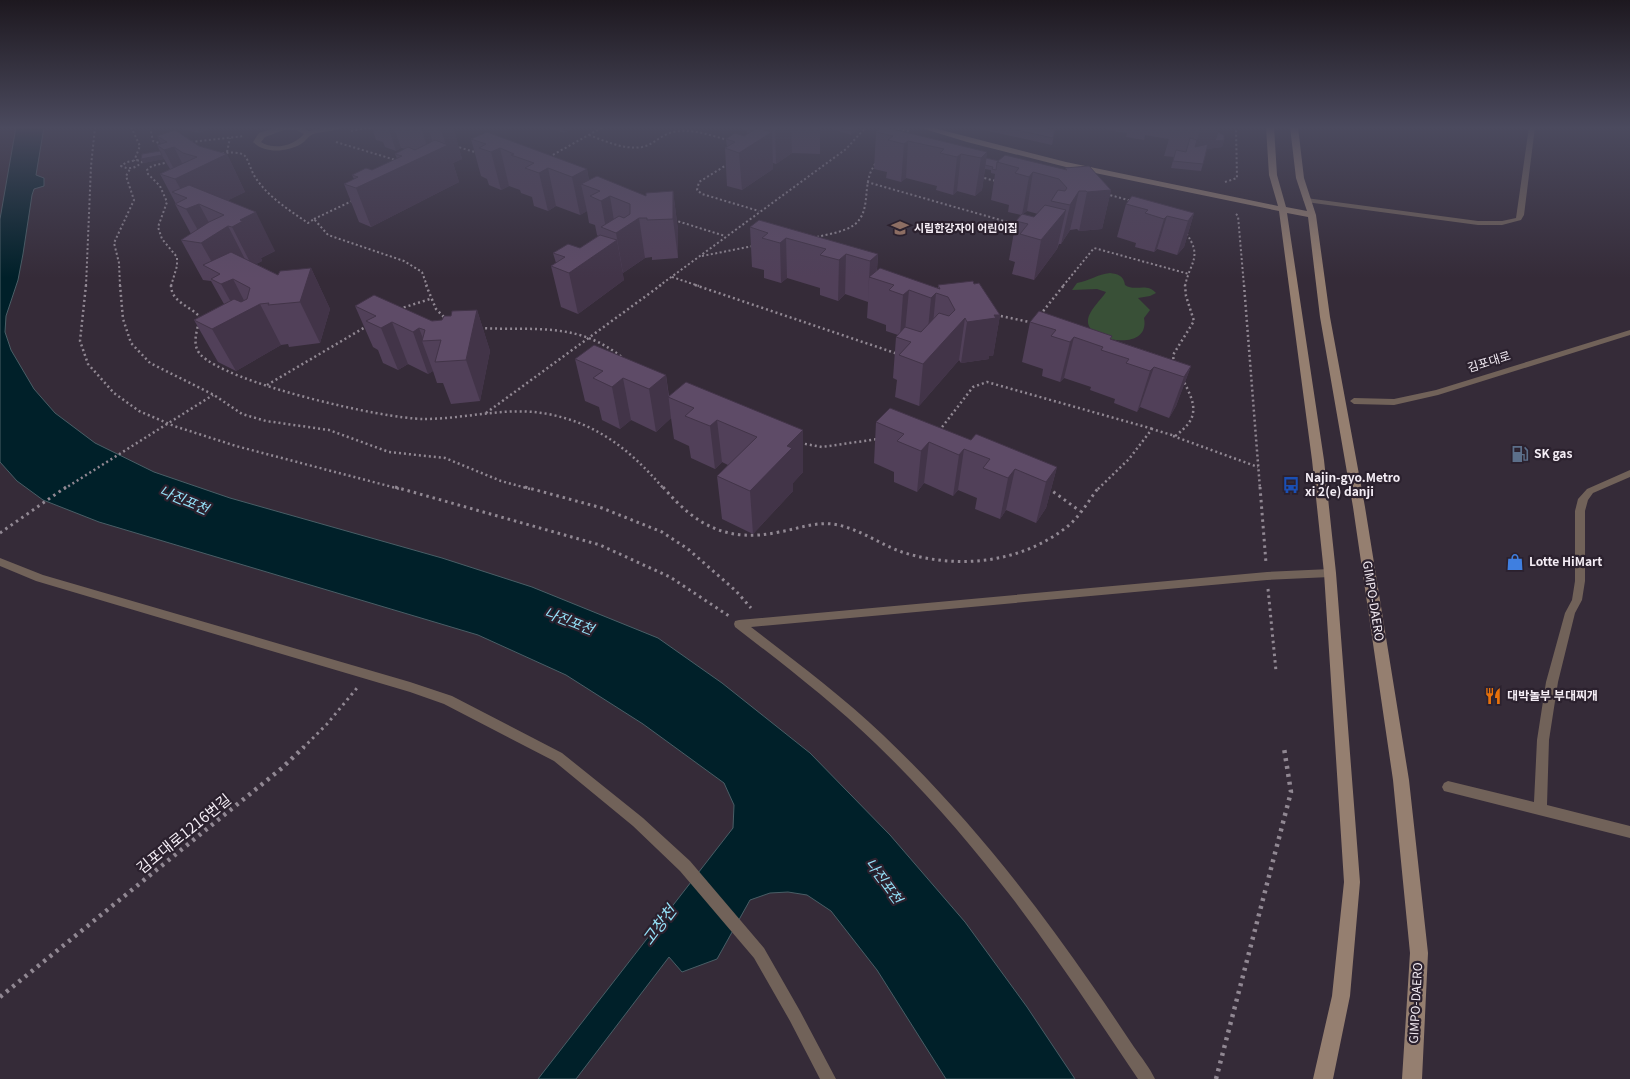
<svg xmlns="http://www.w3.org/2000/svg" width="1630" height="1079" font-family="Georgia,'Noto Sans KR',serif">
<rect width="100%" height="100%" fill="#352b38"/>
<!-- green -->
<path fill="#395037" d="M1110 273C1118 274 1124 276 1125 285 1135 292 1147 282 1156 293L1150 296 1138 298 1150 310 1144 318C1151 354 1086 340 1088 321 1088 311 1101 300 1106 292L1097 289 1072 290 1077 283C1089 281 1098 274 1110 273Z"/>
<!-- water -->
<polygon fill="#002029" stroke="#495e66" points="16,127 44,127 36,175 44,178 44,186 34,189 32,195 23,254 18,280 6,316 5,332 11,350 34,389 55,413 95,443 154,472 230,498 442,558 532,587 658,638 722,683 810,753 890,835 965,922 1027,1007 1075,1079 946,1079 877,970 831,911 807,895 788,892 770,893 750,900 717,959 682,972 669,957 576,1079 538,1079 733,828 734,805 724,783 643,724 566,675 478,635 99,522 43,500 17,481 0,462 0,219"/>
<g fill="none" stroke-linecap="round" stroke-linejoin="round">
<!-- path-far3 -->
<g stroke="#918893" stroke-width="2" stroke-dasharray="2 2.5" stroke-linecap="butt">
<polyline points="131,127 140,146 134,161"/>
<polyline points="150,127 153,141 162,144"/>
<polyline points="898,129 909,131"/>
<polyline points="351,131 373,127"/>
<path d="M589 135C605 141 624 150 642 147 652 145 658 138 667 134 686 126 709 135 728 140"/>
<polyline points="191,142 244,136"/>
<polyline points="336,142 399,161"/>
<polyline points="455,146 478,153"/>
<polyline points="227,152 230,138"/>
<path d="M222 153C228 153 240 151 245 156 249 161 251 171 255 177 268 197 289 210 308 223L314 219 328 235 404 261 422 272 427 286"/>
<polyline points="549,157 603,127"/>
<path d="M137 160 142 162C136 168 129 170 121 166L127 162Z"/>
<polyline points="169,162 152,166 147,170 148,174 160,186 167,202 158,227 162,239 177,257 177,266 171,286"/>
<polyline points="728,164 699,182 697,190 702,194 759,211"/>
<polyline points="980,177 996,181"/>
<polyline points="867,182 1018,225"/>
<polyline points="1225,182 1237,178 1236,127"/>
<polyline points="1106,194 1132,201"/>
<polyline points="1236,214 1238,216 1244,286"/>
<polyline points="314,219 354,200"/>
<polyline points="674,220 725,236"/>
<path d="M817 237C829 234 844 232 854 225 874 210 859 180 878 161"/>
<polyline points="702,256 753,246"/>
<polyline points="672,277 699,286"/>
<polyline points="86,286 91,166 95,127"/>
<polyline points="120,286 119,263 114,243 134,200 126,176 130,169"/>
<polyline points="659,286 846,149 866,127"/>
<polyline points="1063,286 1094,248 1189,274"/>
<path d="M1185 286C1190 262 1203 257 1186 233"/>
</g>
<!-- path-far2 -->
<g stroke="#918893" stroke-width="2.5" stroke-dasharray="2 3" stroke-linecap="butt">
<polyline points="86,285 80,341 88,364 114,393 139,411 174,426 236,446 400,489"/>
<polyline points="120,285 123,319 131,343 150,363 214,395 242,414 266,421 329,430 389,452 445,458 501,481 530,489"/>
<path d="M171 285C171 302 190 306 200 317 198 328 191 344 200 354 226 383 383 419 424 419 466 419 507 406 548 414 599 424 631 451 664 489"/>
<polyline points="426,285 436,309 445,318"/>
<polyline points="695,285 898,354"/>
<polyline points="1244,285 1260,489"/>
<polyline points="399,309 430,299"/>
<polyline points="996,315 1034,323"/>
<polyline points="1040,315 1064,285"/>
<path d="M480 328C535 331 577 321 623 358"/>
<polyline points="1174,364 1173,355 1194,321 1186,296 1185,285"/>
<polyline points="267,385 367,326"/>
<polyline points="486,413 661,285"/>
<polyline points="939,431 973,387 987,382 1153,429"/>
<polyline points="1173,436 1258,467"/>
<polyline points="800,443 822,447 878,439"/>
<polyline points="64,489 213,395"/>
<path d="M1098 489 1129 459 1152 429 1175 436C1200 418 1196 405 1183 380"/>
</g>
<!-- path-far1 -->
<g stroke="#918893" stroke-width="3" stroke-dasharray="2.5 4" stroke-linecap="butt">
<polyline points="395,487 600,545 670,577 729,616"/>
<polyline points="525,487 602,508 662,532 688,549 736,591 751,608"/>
<path d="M663 487C696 526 728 543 779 532 797 529 814 522 832 524 857 527 879 544 902 552 958 570 1022 563 1068 526 1081 515 1089 500 1099 487"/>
<polyline points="1260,487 1266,563"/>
<polyline points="1048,488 1080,511"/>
<polyline points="0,533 66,487"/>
<polyline points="1268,589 1276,671"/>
<polyline points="303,748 327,724 357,688"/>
</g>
<!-- path -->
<g stroke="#918893" stroke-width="4.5" stroke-dasharray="3 5" stroke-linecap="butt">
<polyline points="0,997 282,768 304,747"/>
<polyline points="1216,1079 1291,792 1284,748"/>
</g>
<!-- lane -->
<g fill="#716259" fill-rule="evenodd">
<polygon points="1529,127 1535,127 1524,215 1521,220 1502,225 1478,225 1306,202 1303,200 1306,198 1478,221 1502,221 1516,218"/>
<polygon points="1630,330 1630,335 1438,395 1394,405 1354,404 1350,401 1354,398 1394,399 1436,390"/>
<polygon points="1630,470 1630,477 1593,493 1588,500 1585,511 1585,581 1582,600 1575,613 1558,682 1549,740 1547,805 1630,826 1630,838 1444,791 1442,787 1444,783 1448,781 1534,802 1537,740 1546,682 1565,613 1572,600 1575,581 1575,511 1578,499 1587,489"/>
<polygon points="0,558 43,575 410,682 452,696 562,753 643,818 690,861 764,948 800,1011 836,1079 820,1079 790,1021 754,958 680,871 633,826 554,761 444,704 410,692 36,581 0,566"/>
<path d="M1330 569 1334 570 1335 573 1334 576 1330 577 1267 580 751 627C796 662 842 696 883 735 962 810 1030 895 1092 985 1106 1005 1120 1026 1134 1047 1141 1057 1150 1068 1155 1079H1138C1097 1018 1057 957 1013 899 971 844 925 791 875 743 831 701 783 664 735 627L734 624 735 621 739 620 1267 572Z"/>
</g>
<!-- street -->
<path fill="#716259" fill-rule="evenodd" d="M278 127H301L309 131 327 127H343C335 132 323 131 313 134 308 136 306 141 301 144 287 152 265 154 253 142L259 133ZM284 130H296L304 134C295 145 274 151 261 142L265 137Z"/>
<!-- secondary -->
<polygon fill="#957f70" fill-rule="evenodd" points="918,127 930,127 1066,162 1278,206 1269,175 1266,127 1274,127 1277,175 1286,207 1307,211 1296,178 1290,127 1298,127 1304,178 1316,215 1330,317 1365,507 1409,780 1428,953 1422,1079 1402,1079 1410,953 1393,780 1353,507 1320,317 1308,217 1287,213 1324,460 1336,573 1360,882 1350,996 1333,1079 1313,1079 1332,996 1344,882 1324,573 1312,460 1279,211 1066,167 967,142"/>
</g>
<!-- wall -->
<g fill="#514059" fill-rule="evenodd">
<polygon points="183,127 211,127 200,133 185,130"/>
<polygon points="372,127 453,127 462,159 453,163 459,182 371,227 359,222 344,184 354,179 352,175 372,170 397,159 395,154 405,149 401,148 396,151 385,147 383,142 376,140"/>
<polygon points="551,127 576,127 564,133 551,129"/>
<polygon points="738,127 820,127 820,154 792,153 776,164 773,163 773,169 742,190 727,186 725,148 727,147 726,139 744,136 747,134 747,131"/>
<polygon points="827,127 860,127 860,129 851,135"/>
<polygon points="970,127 1048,127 1047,128 1055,130 1052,145"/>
<polygon points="1107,127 1219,127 1218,132 1224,140 1222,147 1207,149 1201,171 1171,168 1174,157 1164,156 1169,139 1145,135 1144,140 1126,137 1127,133 1106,130"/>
<path d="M876 132 987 152 986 158 999 161 1065 170V168L1111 190 1102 229 1079 231 1077 229 1070 230 1061 244H1059L1057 249 1034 280 1012 274 1015 262 1009 260 1016 221 1021 215 1008 212 1009 205 991 200 995 174 991 173V170L985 169 982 190 975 196 957 191 953 195 936 190 937 186 906 178 901 182 886 178 887 172 874 169ZM1027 211 1038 214 1034 217 1023 214Z"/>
<polygon points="157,136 199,146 227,154 245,192 228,200 275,251 261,258 262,261 256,264 278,275 311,268 330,309 320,343 289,347 288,344 281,345 236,371 218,362 194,320 224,304 211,281 203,280 181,240 191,234 175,204 176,204 160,174 170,169 164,159 143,163 141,159 160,151 157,145 161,144"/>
<polygon points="471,139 587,169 589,180 646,196 673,191 678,230 678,258 652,260 652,257 645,258 623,273 622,272 624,280 578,314 561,307 551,266 556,263 553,253 580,248 598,236 597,235 595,225 589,223 587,211 580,215 556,206 548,211 534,206 532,197 521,193 520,190 509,186 501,190 489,185 487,179 481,176"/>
<polygon points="1126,204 1194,213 1184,247 1177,255 1157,249 1154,252 1135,247 1136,243 1117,237"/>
<polygon points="750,227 878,254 877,271 938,288 938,285 1000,315 993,356 989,356 989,359 961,363 959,360 919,406 895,397 897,380 893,378 896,337 898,335 886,331 886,325 867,318 868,302 845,294 838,301 820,295 820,288 787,278 781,283 764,278 764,270 752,267"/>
<polygon points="355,306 432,321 442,320 451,316 477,310 490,351 480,401 451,404 443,383 437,383 433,371 428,374 408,364 398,370 383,363 378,350 373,347"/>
<polygon points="1030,322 1112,336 1111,339 1191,366 1176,406 1169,418 1140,407 1137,412 1114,403 1115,399 1090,390 1091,387 1064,378 1060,382 1042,376 1043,369 1022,362"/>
<polygon points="575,359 666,375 669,396 686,382 803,472 793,483 793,491 753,534 722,519 717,476 728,465 722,462 715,469 691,458 689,446 674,439 671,418 656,432 631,420 620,429 602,420 599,407 585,401"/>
<polygon points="876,422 971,440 1057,467 1046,508 1036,523 1006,510 1000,519 975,509 977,498 958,490 953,496 924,483 917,492 894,482 894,472 874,463"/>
</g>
<!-- shaded-wall -->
<g fill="#423448">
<polygon points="197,127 211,127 200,133"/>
<polygon points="388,127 394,127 401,148 396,151"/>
<polygon points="421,127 428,127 435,151 446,145 440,127 453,127 462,159 453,163 459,182 371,227 356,188 429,153"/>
<polygon points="563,127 576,127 564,133"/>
<polygon points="775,127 791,127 792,153 776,164"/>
<polygon points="857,127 860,127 860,129 851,135 851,131"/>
<polygon points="1201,127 1219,127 1215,141 1224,140 1222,147 1206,149 1195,147"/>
<polygon points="772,132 773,169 742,190 739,153"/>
<polygon points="908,141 906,178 901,182 904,144"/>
<polygon points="174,147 187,173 227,154 245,192 211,209 199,204 215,234 228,226 248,265 220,274 218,273 201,243 204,241 186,209 187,198 185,197 175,179 178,177 164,150"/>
<polygon points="500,148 509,186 501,190 491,152"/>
<polygon points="987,152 982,190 975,196 981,158"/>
<polygon points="961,154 957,191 953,195 957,157"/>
<polygon points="162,155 164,159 143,163 141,159"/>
<polygon points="548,168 556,206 548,211 539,173"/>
<polygon points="587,169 590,187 581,184 587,211 580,215 572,177"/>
<polygon points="1033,172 1027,211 1022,215 1029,177"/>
<polygon points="1111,190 1102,229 1079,231 1087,192"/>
<polygon points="673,191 678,230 678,258 673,219"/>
<polygon points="1079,191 1070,230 1061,244 1070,205"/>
<polygon points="610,196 616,233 606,229 601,201"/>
<polygon points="1066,210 1057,249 1034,280 1041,240"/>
<polygon points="256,212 275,251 261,258 262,261 252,266 232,227 240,220"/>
<polygon points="1194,213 1184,247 1177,255 1188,221"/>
<polygon points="1167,216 1157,249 1154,252 1164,219"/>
<polygon points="639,218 645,258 623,273 616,233"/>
<polygon points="786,238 787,278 781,283 780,243"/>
<polygon points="617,240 624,280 578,314 569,273"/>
<polygon points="846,254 845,294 838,301 839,260"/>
<polygon points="878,254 876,279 869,277 868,302 870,261"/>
<polygon points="311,268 330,309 320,343 300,302"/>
<polygon points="233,279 249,310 260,304 281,345 236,371 212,329 238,315 221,284"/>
<polygon points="909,290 905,331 900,336 903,295"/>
<polygon points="936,293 932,334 927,339 931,298"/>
<polygon points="477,310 490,351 480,401 466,360"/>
<polygon points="994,315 1000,315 993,356 989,356 989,359 961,363 967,322"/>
<polygon points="965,318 959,360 919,406 923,364"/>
<polygon points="392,322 408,364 398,370 381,328"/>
<polygon points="419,328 424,341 422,341 433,371 428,374 413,332"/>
<polygon points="1074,337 1064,378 1060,382 1070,342"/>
<polygon points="1191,366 1176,406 1169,418 1184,377"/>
<polygon points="1154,367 1140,407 1137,412 1150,371"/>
<polygon points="666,375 671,418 656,432 649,389"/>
<polygon points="623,378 631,420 620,429 612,387"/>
<polygon points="717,420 722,462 715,469 710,426"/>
<polygon points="803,430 803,472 793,483 793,491 753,534 750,491 787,446"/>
<polygon points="929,442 924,483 917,492 921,451"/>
<polygon points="964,449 958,490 953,496 959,455"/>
<polygon points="1057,467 1046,508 1036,523 1046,482"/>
<polygon points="1015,469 1006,510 1000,519 1008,478"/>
</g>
<!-- building -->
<g fill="#5e4b67" stroke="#423448">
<polygon points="838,127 857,127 851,131"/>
<polygon points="883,127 884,127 987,152 981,158 961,154 957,157 940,153 944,149 908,141 904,144 888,140 893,136 876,132"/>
<polygon points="1003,127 1041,127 1055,130 1053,138"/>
<polygon points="757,128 772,132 739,153 725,148 735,142 726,139 735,133 744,136"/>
<polygon points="175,130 199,146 227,154 175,179 160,174 197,157 183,153 174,147 164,150 157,145 167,142 157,136"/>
<polygon points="487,132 587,169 572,177 548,168 539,173 525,168 534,163 511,155 514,154 500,148 491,152 479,148 486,144 471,139"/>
<polygon points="1218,132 1224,135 1224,140 1215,141"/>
<polygon points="1190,138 1197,140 1195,147 1208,144 1203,164 1173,161 1176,150 1186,152"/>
<polygon points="435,140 448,145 356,188 344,184 358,177 352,175 366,168 372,170 402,156 395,154 408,147 415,150"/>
<polygon points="160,151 162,155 141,159 142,154"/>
<polygon points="1005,155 1067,170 1065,168 1089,166 1111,190 1087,192 1086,191 1079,191 1070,205 1051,201 1058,190 1065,191 1067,188 1059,179 1033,172 1029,177 1015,173 1019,168 997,162"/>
<polygon points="986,158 999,161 997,162 996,170 992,169 993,167 985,165"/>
<polygon points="597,176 646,196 646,193 673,191 673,219 647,220 647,218 639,218 616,233 601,227 619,216 624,218 630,214 630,204 610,196 601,201 590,196 600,191 581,184"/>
<polygon points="189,185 256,212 240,220 243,221 232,227 228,226 201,243 181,240 209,222 224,215 199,204 186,209 175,204 187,198 172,192"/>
<polygon points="1132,196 1194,213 1188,221 1167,216 1164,219 1145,213 1148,210 1126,204"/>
<polygon points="1045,205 1066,210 1041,240 1020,234 1028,224 1016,221 1022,214 1034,217"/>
<polygon points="759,220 878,254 870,261 846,254 839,260 820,255 826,249 786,238 780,243 762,238 768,233 750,227"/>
<polygon points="600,235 617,240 569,273 551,266 565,257 553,253 568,244 580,248"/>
<polygon points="231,252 278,275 280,271 311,268 300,302 268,305 269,303 260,304 212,329 194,320 234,299 241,302 247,299 250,288 233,279 221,284 211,279 220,274 203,265"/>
<polygon points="880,268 940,289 938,285 973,281 974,284 979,283 1000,315 994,315 996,318 967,322 965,318 923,364 899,355 911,342 896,337 905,327 921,332 939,313 949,316 955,310 948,297 936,293 931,298 909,290 903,295 889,290 894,285 869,277"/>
<polygon points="374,295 432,321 442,320 444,316 451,316 452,311 477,310 466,360 435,362 441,340 422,341 425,330 419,328 413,332 392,322 381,328 366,321 376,316 355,306"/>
<polygon points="1039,311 1112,336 1110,339 1191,366 1184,377 1154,367 1150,371 1126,363 1129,359 1101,350 1103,347 1074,337 1070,342 1051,336 1056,330 1030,322"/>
<polygon points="594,345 666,375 649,389 623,378 612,387 593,378 603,371 575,359"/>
<polygon points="686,382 803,430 787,446 792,448 750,491 717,476 757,437 717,420 710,426 685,416 694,408 668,397"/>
<polygon points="890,408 971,440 976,434 1057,467 1046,482 1015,469 1008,478 983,468 990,459 964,449 959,455 929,442 921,451 897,441 904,434 876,422"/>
</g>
<!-- sky -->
<linearGradient id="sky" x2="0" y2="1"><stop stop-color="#1d181f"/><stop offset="0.46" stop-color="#4b4a5e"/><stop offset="1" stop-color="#4b4a5e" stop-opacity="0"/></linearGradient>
<rect width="1630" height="278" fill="url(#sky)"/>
<!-- icons -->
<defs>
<g id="school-bare" transform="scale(1.35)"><path d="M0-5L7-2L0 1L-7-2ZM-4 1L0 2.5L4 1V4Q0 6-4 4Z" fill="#8d6e63" stroke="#2b212e" stroke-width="2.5" paint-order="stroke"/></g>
<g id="fuel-bare" transform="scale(1.35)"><path d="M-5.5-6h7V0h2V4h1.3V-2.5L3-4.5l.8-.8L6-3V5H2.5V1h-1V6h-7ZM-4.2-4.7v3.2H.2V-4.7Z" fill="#5c6f8a" stroke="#2b212e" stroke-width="2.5" paint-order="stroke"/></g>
<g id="bus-bare" transform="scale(1.35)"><path d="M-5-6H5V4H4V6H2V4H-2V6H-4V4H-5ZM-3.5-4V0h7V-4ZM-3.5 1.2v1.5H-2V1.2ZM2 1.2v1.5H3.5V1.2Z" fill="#1a4fb4" stroke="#2b212e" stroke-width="2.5" paint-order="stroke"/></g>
<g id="shop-bare" transform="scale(1.35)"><path d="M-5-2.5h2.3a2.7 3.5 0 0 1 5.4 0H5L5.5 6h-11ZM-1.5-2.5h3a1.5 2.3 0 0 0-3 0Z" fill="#3f7fe0" stroke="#2b212e" stroke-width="2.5" paint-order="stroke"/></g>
<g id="restaurant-bare" transform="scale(1.35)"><path d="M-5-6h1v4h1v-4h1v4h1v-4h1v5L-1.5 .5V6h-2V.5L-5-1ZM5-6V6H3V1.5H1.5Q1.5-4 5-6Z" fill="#e8710a" stroke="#2b212e" stroke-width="2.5" paint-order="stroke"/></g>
</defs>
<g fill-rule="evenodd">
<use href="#school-bare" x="900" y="228"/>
<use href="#fuel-bare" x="1520" y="454"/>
<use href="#bus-bare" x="1291" y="485"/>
<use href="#shop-bare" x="1515" y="562"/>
<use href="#restaurant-bare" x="1493" y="696"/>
</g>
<g text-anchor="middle" stroke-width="4.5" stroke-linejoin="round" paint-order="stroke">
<!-- far-poi labels -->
<g font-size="11" font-weight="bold" fill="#f4edf5" stroke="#2b212e" text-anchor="start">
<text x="914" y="232">시립한강자이 어린이집</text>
</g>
<!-- street labels -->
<g font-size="12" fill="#f4edf5" stroke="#2b212e">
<text transform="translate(1489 362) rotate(-17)" y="4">김포대로</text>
<text transform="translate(1373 601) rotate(81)" y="4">GIMPO-DAERO</text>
<text transform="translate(1416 1003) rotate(-87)" y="4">GIMPO-DAERO</text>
</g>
<!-- poi labels -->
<g font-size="12" font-weight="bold" fill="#f4edf5" stroke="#2b212e" text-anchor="start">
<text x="1534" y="458">SK gas</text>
<text x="1305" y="482">Najin-gyo.Metro<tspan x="1305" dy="14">xi 2(e) danji</tspan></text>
<text x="1529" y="566">Lotte HiMart</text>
<text x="1507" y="700">대박놀부 부대찌개</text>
</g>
<!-- water labels -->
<g font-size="14" font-style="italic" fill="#95e2f9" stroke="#2b212e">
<text transform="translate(184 500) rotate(23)" y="5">나진포천</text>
<text transform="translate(569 621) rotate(21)" y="5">나진포천</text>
<text transform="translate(884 881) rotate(54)" y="5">나진포천</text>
</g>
<!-- near-street labels -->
<g font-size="15" fill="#f4edf5" stroke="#2b212e">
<text transform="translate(184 834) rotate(-39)" y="5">김포대로1216번길</text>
</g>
<!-- near-water labels -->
<g font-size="16" font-style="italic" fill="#95e2f9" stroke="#2b212e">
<text transform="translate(659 925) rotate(-53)" y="6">고창천</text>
</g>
</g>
</svg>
